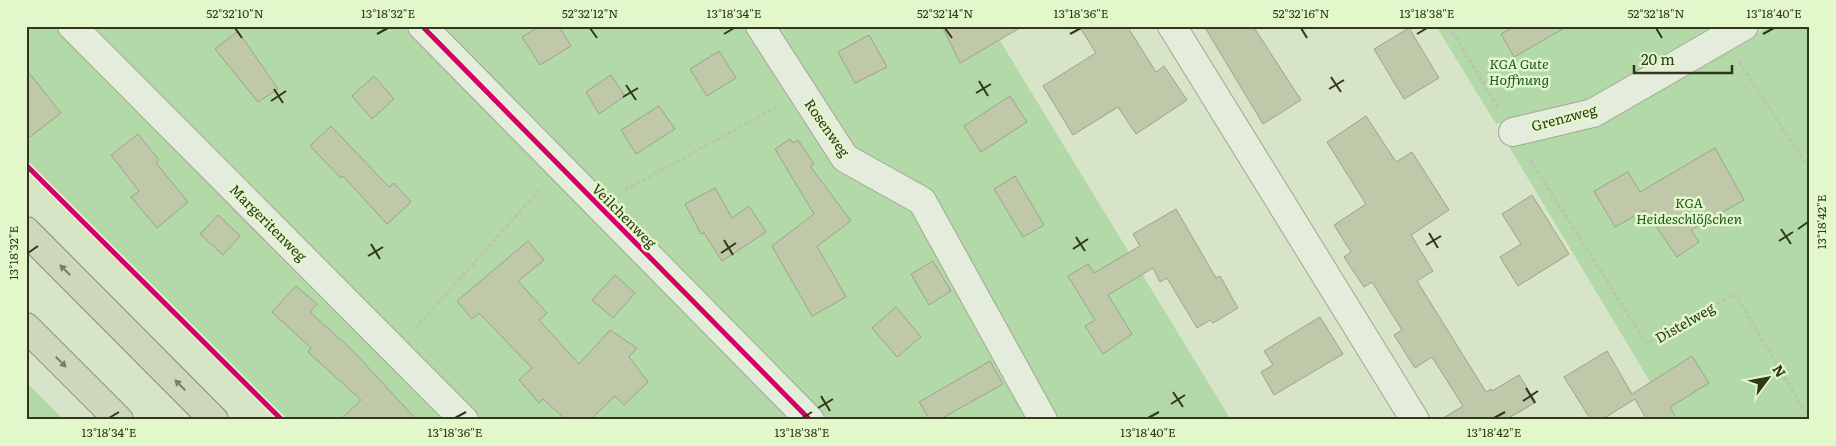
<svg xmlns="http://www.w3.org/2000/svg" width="1836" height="446" font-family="Literata,serif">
<rect width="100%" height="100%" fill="#d7e4c8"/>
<!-- green -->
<g fill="#b3d9a8">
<polygon points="26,26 991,26 1231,420 288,420 26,159"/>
<polygon points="1436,26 1720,26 1590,102 1496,124"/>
<polygon points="1769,26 1810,26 1810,420 1673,420 1508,145 1599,123 1737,46"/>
<polygon points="26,382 64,420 26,420"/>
</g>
<!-- building -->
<g fill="#bfc8a8" stroke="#9ca487">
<polygon points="540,26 559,26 571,46 540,65 522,37"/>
<polygon points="942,26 1023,26 960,63"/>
<polygon points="1079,26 1127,26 1156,72 1164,66 1187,100 1136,134 1118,107 1073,135 1043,86 1096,53"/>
<polygon points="1204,26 1253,26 1301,100 1263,124"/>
<polygon points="1515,26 1568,26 1514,57 1501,34"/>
<polygon points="1409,28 1439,78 1404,99 1374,49"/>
<polygon points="238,31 278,89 258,102 215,49"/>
<polygon points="869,35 887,67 855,83 838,52"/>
<polygon points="719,51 736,78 707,96 690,69"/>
<polygon points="26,69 61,113 26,140"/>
<polygon points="611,75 625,96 599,114 586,92"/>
<polygon points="374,76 394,99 372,119 352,96"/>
<polygon points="1010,96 1027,122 981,152 964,126"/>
<polygon points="659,106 675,129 636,154 621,130"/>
<polygon points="1366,116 1396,162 1412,152 1449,210 1411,235 1433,271 1417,281 1486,392 1491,389 1492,391 1519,375 1536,402 1509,418 1509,420 1440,420 1463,406 1432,357 1415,368 1394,335 1402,330 1372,282 1364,287 1344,257 1351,252 1334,225 1366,204 1327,142"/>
<polygon points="331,126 389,187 394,183 411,202 387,224 343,176 341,178 310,146"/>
<polygon points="138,134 159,160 156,163 188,202 157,228 131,197 139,191 111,155"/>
<polygon points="790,139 793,143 798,140 814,164 810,166 851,221 817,246 846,297 812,316 772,246 814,214 775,149"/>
<polygon points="1715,148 1744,200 1691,230 1699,242 1677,257 1645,210 1615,227 1594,191 1628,172 1640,192"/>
<polygon points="1015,176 1044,225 1023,237 994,189"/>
<polygon points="715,188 732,218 749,206 766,232 722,261 704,233 701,234 685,204"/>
<polygon points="1532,195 1569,254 1518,286 1500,257 1521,244 1502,214"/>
<polygon points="1176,209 1216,278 1220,276 1238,308 1213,323 1210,320 1197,328 1167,278 1160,282 1153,268 1108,295 1132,334 1103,354 1085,326 1095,320 1068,276 1088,264 1094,273 1140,246 1133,234"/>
<polygon points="218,215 240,236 223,255 200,234"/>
<polygon points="528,241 544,260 518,281 547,313 539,320 579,364 610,330 637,348 629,357 648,382 624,405 615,396 590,420 566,420 543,399 539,403 519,380 532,368 479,313 472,319 457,301"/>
<polygon points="933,261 951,291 929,305 911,274"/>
<polygon points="615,275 635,293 613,318 592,300"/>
<polygon points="296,286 317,304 310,312 352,350 417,420 340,420 361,400 308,352 311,348 272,312"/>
<polygon points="896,307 921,337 897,357 872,328"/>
<polygon points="1320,317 1343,354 1274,395 1261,372 1273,365 1264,351"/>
<polygon points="1607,351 1632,394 1692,356 1709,383 1670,407 1677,420 1647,420 1635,399 1601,420 1591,420 1564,377"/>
<polygon points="990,361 1003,384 939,420 930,420 919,402"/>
</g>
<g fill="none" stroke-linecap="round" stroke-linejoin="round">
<!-- minor casing -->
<g stroke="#9fa992" stroke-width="30">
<g id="minor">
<polyline points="72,26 464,420"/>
<polyline points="422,26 810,420"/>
<polyline points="760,26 845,158 922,201 1043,420"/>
<polyline points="1172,26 1415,420"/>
<polyline points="1513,132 1593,113 1744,26"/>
</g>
</g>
<!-- highway casing -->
<g stroke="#868e79" stroke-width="30">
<g id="highway">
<polyline points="26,231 214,420"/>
<polyline points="26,327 119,420"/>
</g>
</g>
<!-- path -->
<g stroke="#bcc4b2" stroke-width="3" stroke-dasharray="4 2.5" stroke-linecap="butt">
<polyline points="985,26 985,27"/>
<polyline points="1449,26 1498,108"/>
<polyline points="1739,62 1810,170"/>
<polyline points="1530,160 1647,344 1735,294 1810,420"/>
<polyline points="625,190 777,107"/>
<polyline points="415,329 541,188"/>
</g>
<!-- minor -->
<use href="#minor" stroke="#e4ecdb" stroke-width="28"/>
<!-- highway -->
<use href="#highway" stroke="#ccd8b9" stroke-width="28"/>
<!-- cycleway casing -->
<g stroke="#e2f8cb" stroke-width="8">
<g id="cycleway">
<polyline points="422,26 810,420"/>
<polyline points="26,165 282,420"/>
</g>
</g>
<!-- cycleway -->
<use href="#cycleway" stroke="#d6006c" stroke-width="5"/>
</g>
<!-- one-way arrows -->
<defs><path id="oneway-solid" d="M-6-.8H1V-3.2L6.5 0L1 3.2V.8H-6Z" transform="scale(1.25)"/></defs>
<g fill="#767f62">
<use href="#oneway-solid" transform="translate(65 270) rotate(-135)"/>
<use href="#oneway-solid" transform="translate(61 362) rotate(45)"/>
<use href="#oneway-solid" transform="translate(180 385) rotate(-135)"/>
</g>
<!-- ticks -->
<path fill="none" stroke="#30371a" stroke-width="2" d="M235 28 242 38M590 28 597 38M945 28 952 38M1301 28 1307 38M1656 28 1662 38M377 34 388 28M724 34 734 28M1070 34 1081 28M1417 34 1427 28M1763 34 1774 28M1331 77 1341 92M979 81 988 96M626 85 636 100M274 89 283 103M1329 89 1344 80M976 93 991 84M623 97 638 88M271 101 286 91M1781 229 1791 244M1798 229 1808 222M1429 233 1438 248M1076 237 1085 251M724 240 733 255M1779 241 1793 232M371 244 380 259M1426 245 1441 236M1073 249 1088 239M28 253 38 246M721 253 736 243M368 256 383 247M1526 388 1535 403M1173 392 1183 407M821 396 830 411M1523 401 1538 391M1171 404 1185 395M818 408 833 399M109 418 119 412M455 418 466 412M802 418 812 412M1148 418 1159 412M1494 418 1505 412"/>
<g text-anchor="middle" stroke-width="5" stroke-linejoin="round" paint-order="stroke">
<!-- park labels -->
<g font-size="14" font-style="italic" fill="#1f5620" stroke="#e2f8cb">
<text x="1519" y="69">KGA Gute<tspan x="1519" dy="16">Hoffnung</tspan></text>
<text x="1689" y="208">KGA<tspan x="1689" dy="16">Heideschlößchen</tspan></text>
</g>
<!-- street labels -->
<g font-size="14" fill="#30371a" stroke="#e2f8cb">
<text transform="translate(1564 118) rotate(-15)" y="5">Grenzweg</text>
<text transform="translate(827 128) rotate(55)" y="5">Rosenweg</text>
<text transform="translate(624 216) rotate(45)" y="5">Veilchenweg</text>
<text transform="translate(268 223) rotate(45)" y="5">Margeritenweg</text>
<text transform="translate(1685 323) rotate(-30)" y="5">Distelweg</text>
</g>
</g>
<!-- border -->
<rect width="1836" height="446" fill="none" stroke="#e2f8cb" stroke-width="55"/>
<!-- north arrow -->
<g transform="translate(1768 378) rotate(58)" stroke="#e2f8cb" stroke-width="4" paint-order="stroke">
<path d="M0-4L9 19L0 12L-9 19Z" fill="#30371a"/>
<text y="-8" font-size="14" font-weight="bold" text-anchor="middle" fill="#30371a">N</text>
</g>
<!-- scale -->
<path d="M1634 65v8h98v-8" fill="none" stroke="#30371a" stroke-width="2.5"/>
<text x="1641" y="65" font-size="15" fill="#30371a" stroke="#e2f8cb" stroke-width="4" paint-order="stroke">20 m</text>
<rect x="28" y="28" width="1780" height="390" fill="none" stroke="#30371a" stroke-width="2"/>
<g font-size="12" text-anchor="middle" fill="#30371a">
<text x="235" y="18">52°32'10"N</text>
<text x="388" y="18">13°18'32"E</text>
<text x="590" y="18">52°32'12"N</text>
<text x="734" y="18">13°18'34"E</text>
<text x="945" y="18">52°32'14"N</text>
<text x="1081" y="18">13°18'36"E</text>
<text x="1301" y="18">52°32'16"N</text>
<text x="1427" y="18">13°18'38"E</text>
<text x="1656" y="18">52°32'18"N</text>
<text x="1774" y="18">13°18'40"E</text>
<text transform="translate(1822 222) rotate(-90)" y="4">13°18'42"E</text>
<text transform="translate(14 253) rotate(-90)" y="4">13°18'32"E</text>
<text x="109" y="437">13°18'34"E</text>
<text x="455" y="437">13°18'36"E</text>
<text x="802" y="437">13°18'38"E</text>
<text x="1148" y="437">13°18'40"E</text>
<text x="1494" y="437">13°18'42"E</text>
</g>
</svg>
